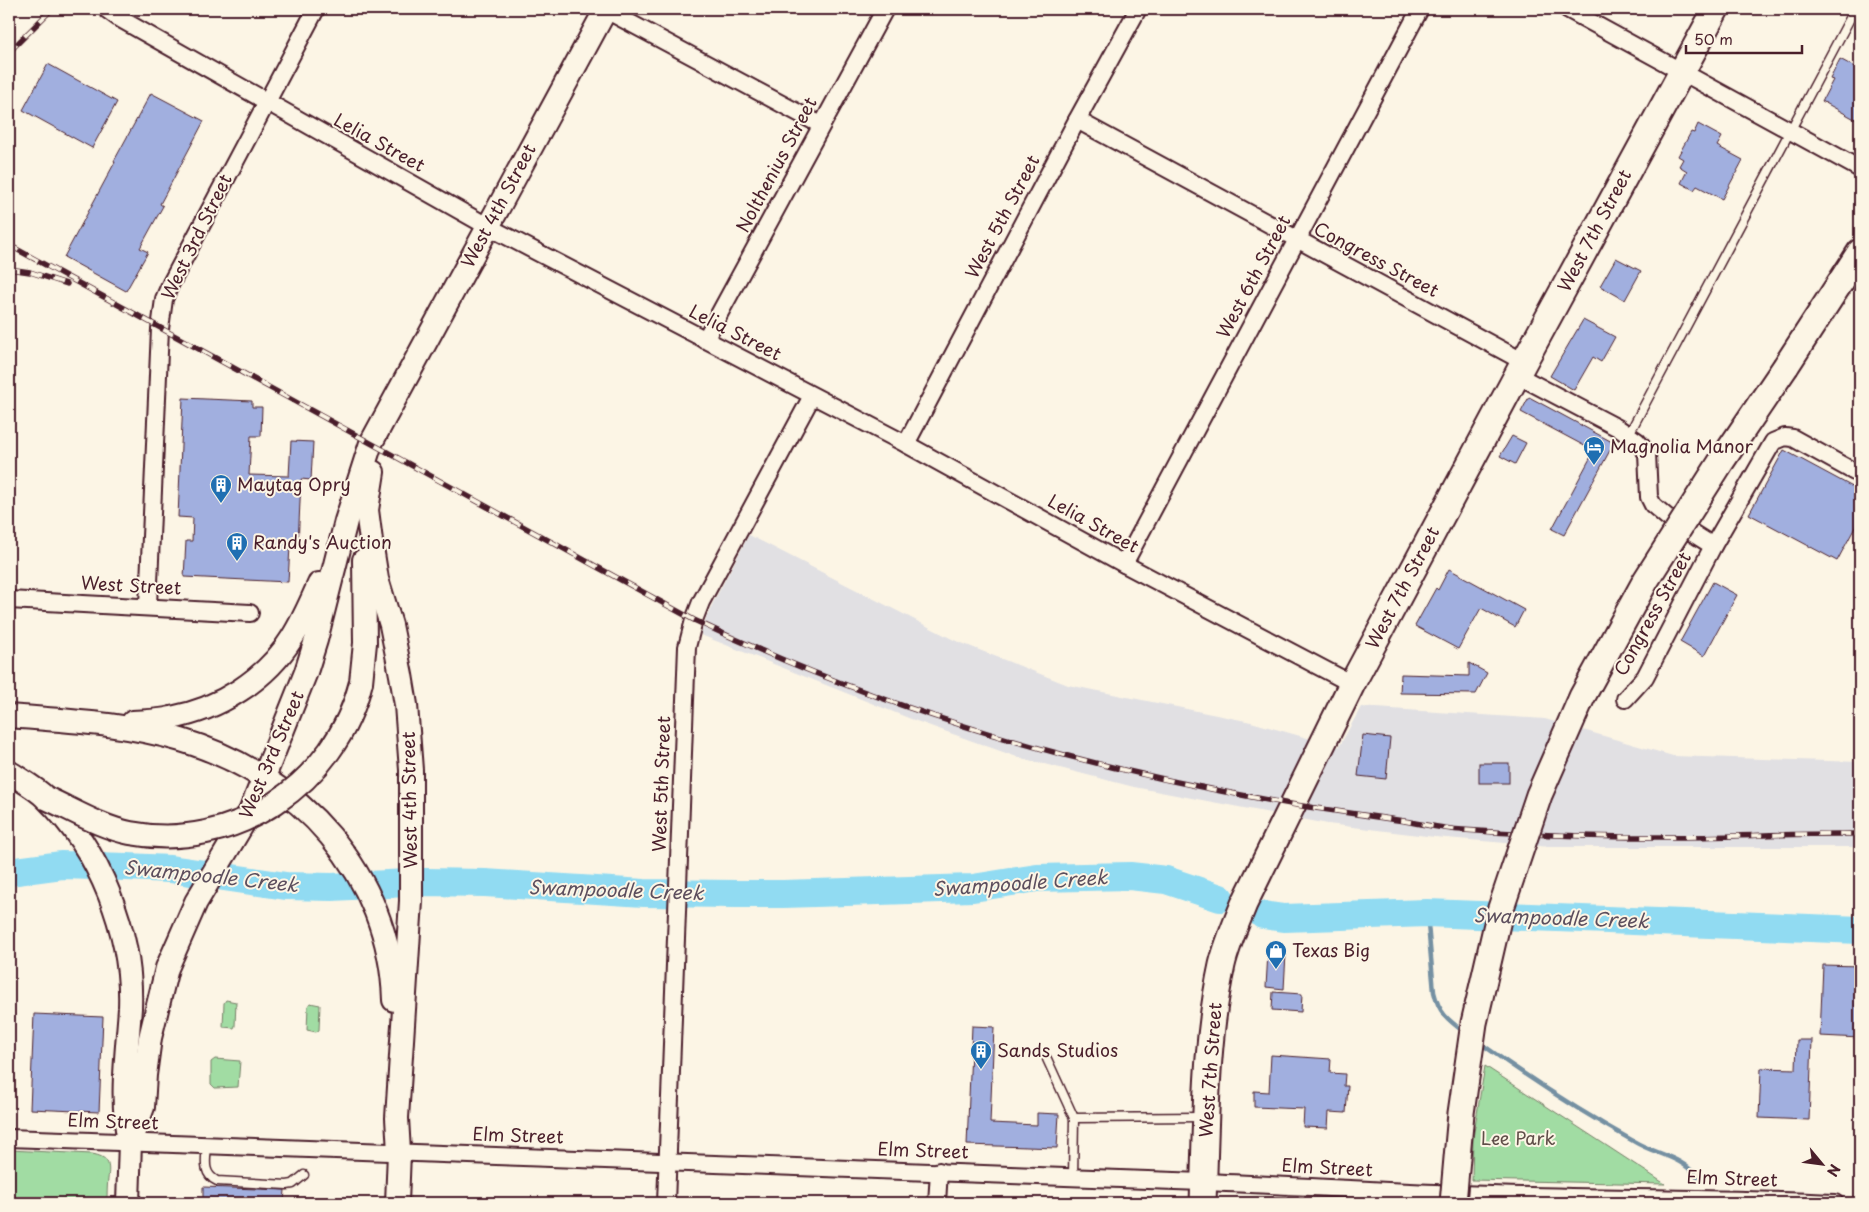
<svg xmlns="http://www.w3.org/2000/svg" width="1869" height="1212" font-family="'Playpen Sans',sans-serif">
<rect width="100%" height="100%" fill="#fcf5e5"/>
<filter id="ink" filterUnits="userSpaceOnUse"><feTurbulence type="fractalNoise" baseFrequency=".02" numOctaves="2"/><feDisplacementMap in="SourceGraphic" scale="10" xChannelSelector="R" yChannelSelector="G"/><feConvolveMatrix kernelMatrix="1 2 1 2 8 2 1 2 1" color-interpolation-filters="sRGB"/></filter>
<g filter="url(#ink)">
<!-- built -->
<polygon fill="#e1e0e3" points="749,535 954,640 1068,685 1251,722 1339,747 1361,707 1545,719 1673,756 1860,762 1860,847 1551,847 1435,837 1328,824 1134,787 1017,757 911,719 701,635 705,621 713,603"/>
<!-- green -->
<g fill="#a1dca3" stroke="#767e67">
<polygon points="226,1000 236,1002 235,1026 234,1028 223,1027 224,1003"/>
<polygon points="310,1003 320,1005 319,1030 316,1032 307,1030 308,1006"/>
<polygon points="215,1059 240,1061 238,1087 215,1088 211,1084 211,1062"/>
<polygon points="1485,1066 1665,1184 1472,1180 1473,1138"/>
<path d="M9 1150 92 1154C109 1157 110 1164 108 1179 107 1187 107 1195 107 1203H9Z"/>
</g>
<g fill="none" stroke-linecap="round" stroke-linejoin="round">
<!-- stream -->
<g stroke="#7590a2" stroke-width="4.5">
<path d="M1427 913 1434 992C1439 1013 1447 1019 1464 1032"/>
<path d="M1480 1043C1530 1079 1581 1112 1635 1142 1655 1154 1683 1157 1697 1177"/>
</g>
<!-- river -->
<g stroke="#91dbf2" stroke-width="28">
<polyline points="9,872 62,865 127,867 170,869 286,886 332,887 425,882 485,883 644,893 736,894 783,894 973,888 1037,878 1130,876 1166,880 1220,898"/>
<polyline points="1263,915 1284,918 1427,913 1860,930"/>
</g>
</g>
<!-- building -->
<g fill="#a1afdf" stroke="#4a1f2b">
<polygon points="1840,59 1860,70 1860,122 1822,101 1833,80 1830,79"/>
<polygon points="48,64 117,102 92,148 23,110"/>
<polygon points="151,93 204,121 160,204 163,206 140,248 148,252 126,291 64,257 115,162 114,161"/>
<polygon points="1698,124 1722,137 1717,146 1743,160 1722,199 1697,186 1694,190 1681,183 1687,171 1679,166 1683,159 1678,156 1691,132 1694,133"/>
<polygon points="1616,258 1641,271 1625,300 1600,286"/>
<polygon points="1583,320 1615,337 1601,362 1593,357 1574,390 1550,376"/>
<polygon points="1529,397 1614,443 1564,535 1552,529 1594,451 1521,412"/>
<polygon points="183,398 252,401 252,407 262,407 261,436 251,436 249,475 289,476 291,441 313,442 311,480 301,479 298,546 290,546 288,582 184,577 186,541 192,541 193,518 178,517"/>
<polygon points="1512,436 1526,443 1515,464 1500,456"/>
<polygon points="1784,450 1860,491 1860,518 1837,561 1749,514"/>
<polygon points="1449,569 1524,610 1515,627 1481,608 1458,649 1415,626 1436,588 1438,590"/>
<polygon points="1713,582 1737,595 1704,656 1680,642"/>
<polygon points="1469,663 1487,673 1476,694 1400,693 1401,674 1469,676"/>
<polygon points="1363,735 1390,738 1386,779 1358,776"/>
<rect x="1479" y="763" width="30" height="20"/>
<polygon points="1268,952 1286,953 1284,989 1266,987"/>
<polygon points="1823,965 1860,966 1860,1038 1820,1036"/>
<polygon points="1273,992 1302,994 1301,1012 1272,1010"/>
<polygon points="34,1014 103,1017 99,1112 30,1109"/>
<polygon points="972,1026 994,1027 990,1123 1037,1125 1037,1113 1059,1114 1057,1148 967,1145"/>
<polygon points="1797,1040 1812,1040 1809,1120 1759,1118 1761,1068 1796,1069"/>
<polygon points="1271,1055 1331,1059 1330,1073 1345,1074 1344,1086 1348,1086 1346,1113 1329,1112 1328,1128 1303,1127 1304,1109 1254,1107 1254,1091 1269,1092"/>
<polygon points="203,1187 285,1190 284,1203 203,1203"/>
</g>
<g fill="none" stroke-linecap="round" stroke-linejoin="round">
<!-- lane casing -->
<g stroke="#4a1f2b" stroke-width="11">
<g id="lane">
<polyline points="1629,434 1855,9"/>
<polyline points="1047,1059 1074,1118"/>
<path d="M207 1146C206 1159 202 1174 217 1181L287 1185 293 1184 304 1175"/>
<polyline points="1073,1178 1074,1118 1202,1117"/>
</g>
</g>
<!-- street casing -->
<g stroke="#4a1f2b" stroke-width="20">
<g id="street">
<polyline points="106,9 117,17 487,226 906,444 1124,564 1352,684"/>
<polyline points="604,9 821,125"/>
<polyline points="1567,9 1860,169"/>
<polyline points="1077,120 1524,362"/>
<polyline points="705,340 885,9"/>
<polyline points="1517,375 1618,428 1637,441 1647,453 1649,497 1653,505 1667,517 1713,546"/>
<polyline points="906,444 1077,120 1138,9"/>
<polyline points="1124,564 1420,9"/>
<polyline points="9,600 250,613"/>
<polyline points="148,606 160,329 164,299 170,285 316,9"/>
<polyline points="1625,699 1645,677 1713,546 1773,442 1785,437 1793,438 1860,475"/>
<path d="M9 1138C406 1153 804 1168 1202 1182 1287 1185 1373 1191 1459 1194 1584 1199 1709 1197 1835 1203"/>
<polyline points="666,1203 687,647 694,620 701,602 812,396"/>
<polyline points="937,1203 939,1171"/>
</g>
</g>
<!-- secondary casing -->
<g stroke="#4a1f2b" stroke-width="26">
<g id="secondary">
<polyline points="373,472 367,510 371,541 377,579 391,625 401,675 406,705 411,770 411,901 397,1118 399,1152 397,1203"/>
<polyline points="361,682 365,643 364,560"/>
<path d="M9 716C67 721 125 723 181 740 299 775 390 874 394 1000"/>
<path d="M133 722C146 721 159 721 171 718 219 709 266 680 292 638 303 621 311 602 319 584"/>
<path d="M9 772C21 780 36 788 46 798 100 850 133 934 130 1008 127 1053 120 1098 129 1141"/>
<polyline points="128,1203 130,1142 143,1107 145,1075 150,1038 167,968 196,902 250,812 306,672 316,640 346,521 371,443 606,9"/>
</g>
</g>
<!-- primary casing -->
<g stroke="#4a1f2b" stroke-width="29">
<g id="primary">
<polyline points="1786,366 1860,252"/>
<path d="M1203 1203C1206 1124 1205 1043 1222 965 1227 944 1236 924 1244 904L1352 684 1524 362 1716 9"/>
</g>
</g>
<!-- lane -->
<use href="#lane" stroke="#fcf5e5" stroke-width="8"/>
<!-- street -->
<use href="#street" stroke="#fcf5e5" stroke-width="16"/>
<!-- secondary -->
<use href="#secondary" stroke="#fcf5e5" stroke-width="22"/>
<!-- primary -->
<use href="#primary" stroke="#fcf5e5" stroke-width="25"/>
<!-- rail casing -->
<g stroke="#4a1f2b" stroke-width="5.5">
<g id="rail">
<polyline points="9,52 52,9"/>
<path d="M9 245 694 620C890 713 1089 770 1302 806 1336 811 1370 816 1404 821 1423 824 1443 829 1463 830 1531 835 1599 837 1668 837 1732 837 1796 833 1860 834"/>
<polyline points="9,269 30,272 67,284"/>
</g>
</g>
<!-- rail -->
<use href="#rail" stroke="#fcf5e5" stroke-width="4" stroke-dasharray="11" stroke-linecap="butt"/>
<!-- secondary-bridge casing -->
<g stroke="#4a1f2b" stroke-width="26" stroke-linecap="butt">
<path id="secondary-bridge" d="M46 798C73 810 100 827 130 833 233 853 337 783 361 682"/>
</g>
<!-- primary-bridge casing -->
<g stroke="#4a1f2b" stroke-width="29" stroke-linecap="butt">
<polyline id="primary-bridge" points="1453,1203 1461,1113 1474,1023 1500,911 1539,795 1582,697 1646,580 1721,462 1786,366"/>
</g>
<!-- secondary-bridge -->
<use href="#secondary-bridge" stroke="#fcf5e5" stroke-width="22"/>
<!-- primary-bridge -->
<use href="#primary-bridge" stroke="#fcf5e5" stroke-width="25"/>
</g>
</g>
<!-- icons -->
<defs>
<g id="hotel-pin" transform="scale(1.125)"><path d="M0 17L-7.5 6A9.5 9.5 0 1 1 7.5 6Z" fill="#1f6fb2" stroke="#fcf5e5"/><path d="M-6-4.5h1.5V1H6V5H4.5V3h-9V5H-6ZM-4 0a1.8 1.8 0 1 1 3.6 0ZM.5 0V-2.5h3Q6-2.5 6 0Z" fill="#fff"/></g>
<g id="building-pin" transform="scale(1.125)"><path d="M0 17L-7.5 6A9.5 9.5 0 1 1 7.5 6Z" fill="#1f6fb2" stroke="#fcf5e5"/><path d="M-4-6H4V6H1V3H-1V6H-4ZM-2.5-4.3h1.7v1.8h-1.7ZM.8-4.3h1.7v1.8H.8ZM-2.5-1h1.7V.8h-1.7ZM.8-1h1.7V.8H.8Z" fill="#fff"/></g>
<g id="shop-pin" transform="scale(1.125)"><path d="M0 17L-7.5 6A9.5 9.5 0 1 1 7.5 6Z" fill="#1f6fb2" stroke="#fcf5e5"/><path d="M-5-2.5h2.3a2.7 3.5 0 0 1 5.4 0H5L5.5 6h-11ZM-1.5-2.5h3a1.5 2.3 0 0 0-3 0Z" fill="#fff"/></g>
</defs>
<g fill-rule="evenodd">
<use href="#hotel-pin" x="1594" y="447"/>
<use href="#building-pin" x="221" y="485"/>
<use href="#building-pin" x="237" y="543"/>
<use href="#shop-pin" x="1276" y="951"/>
<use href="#building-pin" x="981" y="1051"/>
</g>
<g text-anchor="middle" stroke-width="4" stroke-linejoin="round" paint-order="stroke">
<!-- street labels -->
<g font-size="18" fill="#4a1f2b" stroke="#fcf5e5">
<text transform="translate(379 143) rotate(29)" y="6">Lelia Street</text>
<text transform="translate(777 165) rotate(-62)" y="6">Nolthenius Street</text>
<text transform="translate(499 206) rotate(-62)" y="6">West 4th Street</text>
<text transform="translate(1003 217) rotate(-62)" y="6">West 5th Street</text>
<text transform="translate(1595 231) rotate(-62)" y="6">West 7th Street</text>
<text transform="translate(197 237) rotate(-64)" y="6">West 3rd Street</text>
<text transform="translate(1376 260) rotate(28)" y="6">Congress Street</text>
<text transform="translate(1254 277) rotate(-62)" y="6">West 6th Street</text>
<text transform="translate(735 333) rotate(27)" y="6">Lelia Street</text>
<text transform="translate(1093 524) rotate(29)" y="6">Lelia Street</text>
<text transform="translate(131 586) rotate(3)" y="6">West Street</text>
<text transform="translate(1403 588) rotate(-62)" y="6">West 7th Street</text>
<text transform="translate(1653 614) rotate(-61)" y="6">Congress Street</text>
<text transform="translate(272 755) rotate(-67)" y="6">West 3rd Street</text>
<text transform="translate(662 784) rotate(-88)" y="6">West 5th Street</text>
<text transform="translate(410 800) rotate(-91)" y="6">West 4th Street</text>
<text transform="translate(1211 1070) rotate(-86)" y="6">West 7th Street</text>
<text transform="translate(113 1122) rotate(2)" y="6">Elm Street</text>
<text transform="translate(518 1136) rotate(2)" y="6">Elm Street</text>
<text transform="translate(923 1151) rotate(2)" y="6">Elm Street</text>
<text transform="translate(1327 1168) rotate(3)" y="6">Elm Street</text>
<text transform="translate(1732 1179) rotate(2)" y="6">Elm Street</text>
</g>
<!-- poi labels -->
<g font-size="18" fill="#4a1f2b" stroke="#fcf5e5" text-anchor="start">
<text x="1610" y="453">Magnolia Manor</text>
<text x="237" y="491">Maytag Opry</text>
<text x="253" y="549">Randy's Auction</text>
<text x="1292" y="957">Texas Big</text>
<text x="997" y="1057">Sands Studios</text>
</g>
<!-- park labels -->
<g font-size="18" fill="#604e49" stroke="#fcf5e5">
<text x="1518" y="1145">Lee Park</text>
</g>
<!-- water labels -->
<g font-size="19" font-style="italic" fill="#5c4e5d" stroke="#fcf5e5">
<text transform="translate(211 876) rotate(6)" y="7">Swampoodle Creek</text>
<text transform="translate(1020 883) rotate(-4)" y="7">Swampoodle Creek</text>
<text transform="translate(616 890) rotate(2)" y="7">Swampoodle Creek</text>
<text transform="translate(1561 918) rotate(2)" y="7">Swampoodle Creek</text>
</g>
</g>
<!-- margin -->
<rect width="1869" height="1212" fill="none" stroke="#fcf5e5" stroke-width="30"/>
<rect x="15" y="15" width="1839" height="1182" fill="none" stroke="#4a1f2b" stroke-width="2" filter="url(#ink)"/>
<!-- north arrow -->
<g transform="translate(1822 1164) rotate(119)" stroke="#fcf5e5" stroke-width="4" paint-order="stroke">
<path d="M0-4L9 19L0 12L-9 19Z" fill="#4a1f2b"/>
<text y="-8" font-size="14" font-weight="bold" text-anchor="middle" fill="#4a1f2b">N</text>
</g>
<!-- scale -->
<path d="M1686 45v8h116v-8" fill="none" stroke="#4a1f2b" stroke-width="2.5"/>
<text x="1694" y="45" font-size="15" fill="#4a1f2b" stroke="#fcf5e5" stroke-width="4" paint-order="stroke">50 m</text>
</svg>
